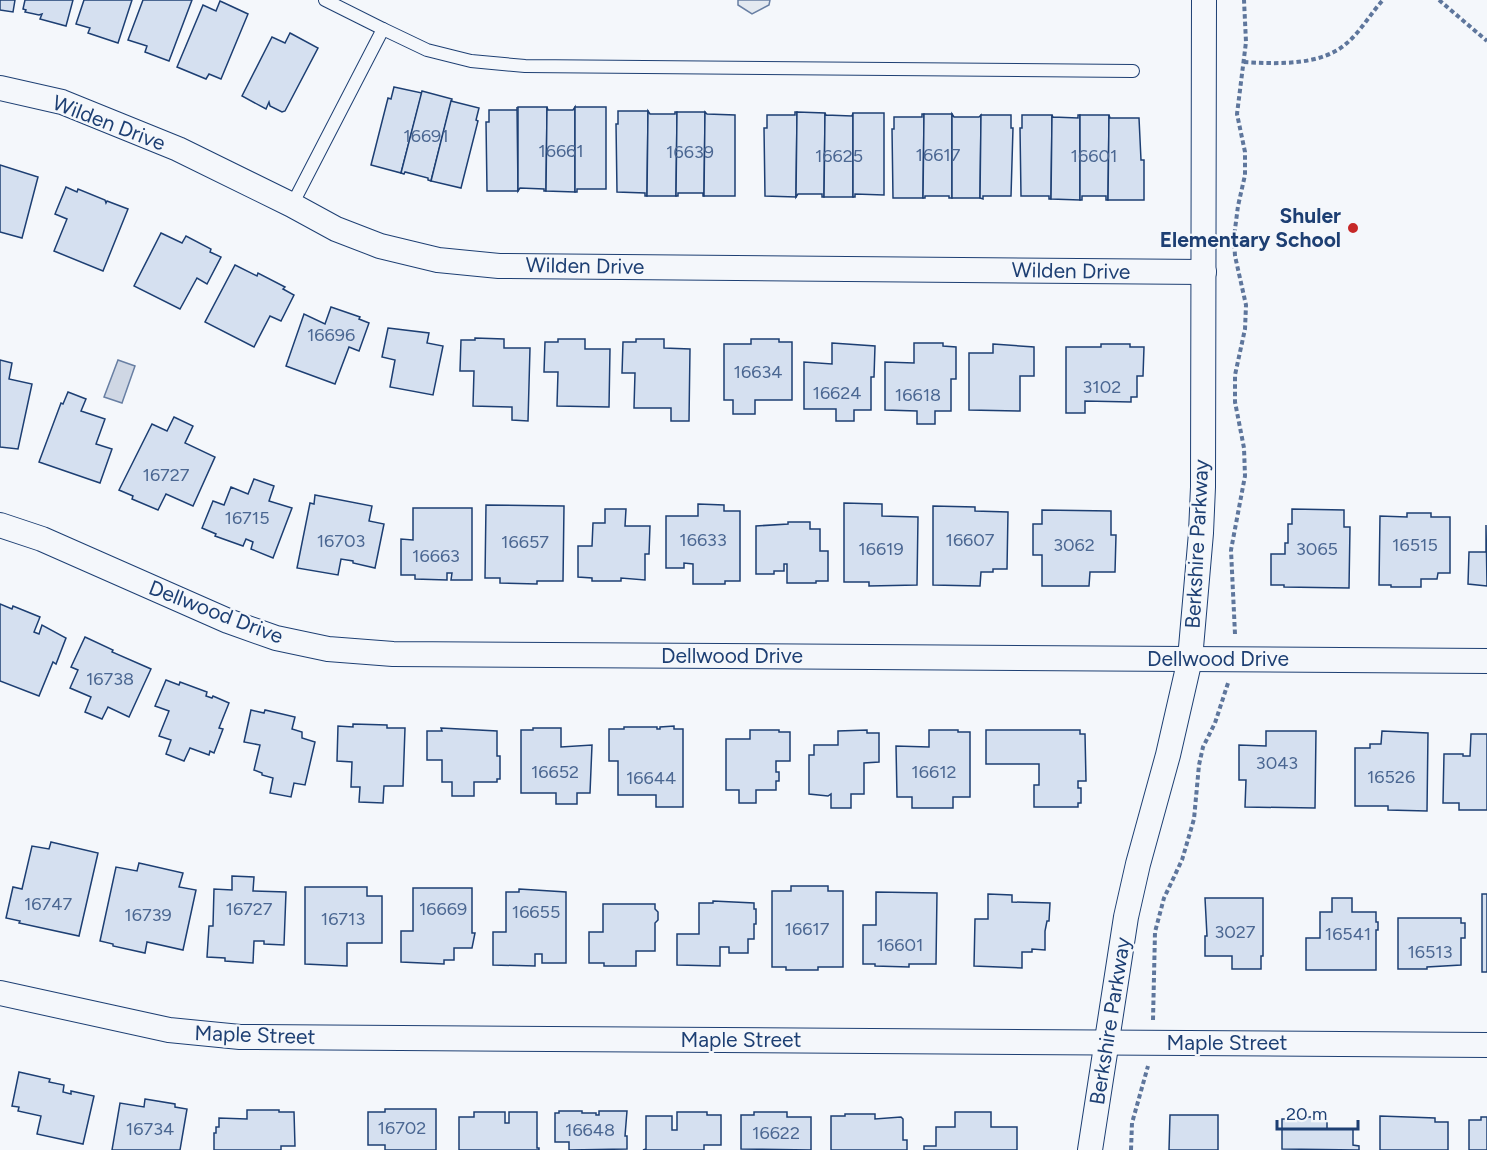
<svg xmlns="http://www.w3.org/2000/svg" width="1487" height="1150" font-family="Figtree,sans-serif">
<rect width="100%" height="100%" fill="#f4f7fb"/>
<!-- green -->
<polygon fill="#e3e9f0" stroke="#687fa3" stroke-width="1.5" points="738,0 770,0 769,5 752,14 738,5"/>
<!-- water -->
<polygon fill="#cfd7e4" stroke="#687fa3" stroke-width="1.5" points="118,360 135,366 122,403 104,397"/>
<!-- building -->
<g fill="#d5e0f0" stroke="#1d3f73" stroke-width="1.5">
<polygon points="0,0 15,0 13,12 0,10"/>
<polygon points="25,0 73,0 66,26 40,19 42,14 39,15 25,12 26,10 23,9"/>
<polygon points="84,0 132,0 118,43 88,33 90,28 76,24"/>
<polygon points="143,0 192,0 169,61 145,52 147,46 128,40"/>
<polygon points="220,1 248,14 221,79 209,74 206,79 177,67 203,5 216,11"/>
<polygon points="290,33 318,48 285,111 282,112 270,106 269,102 266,109 242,96 272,37 285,43"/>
<polygon points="394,87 422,93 401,173 371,165 388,98 391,99"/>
<polygon points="422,91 452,99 431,181 428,180 428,178 405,172 404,174 401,173"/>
<polygon points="451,101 479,108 476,120 478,121 461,188 431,181"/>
<polygon points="517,107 518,191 487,191 486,122 489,122 489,110 517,110"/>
<polygon points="518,107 547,107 546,191 544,191 544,189 520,188 518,191"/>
<polygon points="547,107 548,110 573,110 575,107 575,192 546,191"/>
<polygon points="575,107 606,107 606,189 577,189 577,192 575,192"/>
<polygon points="618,111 648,111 647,196 645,196 645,193 617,192 616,124 618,124"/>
<polygon points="648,111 650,114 675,114 675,112 677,112 676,196 647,196"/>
<polygon points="677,112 705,112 704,196 703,196 703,193 678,193 678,196 676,196"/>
<polygon points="705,112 707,114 735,115 735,196 704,196"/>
<polygon points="795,112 797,112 796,197 765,196 764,128 767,128 767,115 795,115"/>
<polygon points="797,112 825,113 824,197 822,197 822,194 798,194 796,197"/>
<polygon points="825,113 826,115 852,116 853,113 853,197 824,197"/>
<polygon points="853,113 884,113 884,195 855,194 855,197 853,197"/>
<polygon points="922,114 924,114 923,198 893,198 892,129 894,129 894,117 922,117"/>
<polygon points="924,114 952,114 952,198 949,198 949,196 925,196 925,198 923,198"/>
<polygon points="952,114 954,117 979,117 981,115 980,198 952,198"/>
<polygon points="981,115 1011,115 1011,128 1013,128 1011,196 983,196 983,199 980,198"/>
<polygon points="1022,115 1052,115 1051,199 1049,199 1049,196 1021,196 1020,128 1022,128"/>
<polygon points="1052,115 1053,117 1078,118 1078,115 1080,115 1080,200 1051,199"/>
<polygon points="1080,115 1109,115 1108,200 1106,200 1106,196 1082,196 1082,200 1080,200"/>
<polygon points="1109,115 1110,118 1139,118 1141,160 1144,160 1144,200 1108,200"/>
<polygon points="0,165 38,177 22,238 0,232"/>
<polygon points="66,187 77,192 78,189 105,200 106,203 107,201 128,209 103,271 54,251 67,219 55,214"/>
<polygon points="161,233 182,243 186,236 211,249 210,252 221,257 207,284 197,278 180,309 134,286"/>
<polygon points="235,265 257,276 258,273 285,287 283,289 294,295 281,321 270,316 254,347 205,322"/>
<polygon points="331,307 360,317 359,319 369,323 359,351 349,347 335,384 286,366 304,314 325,324"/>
<polygon points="388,328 429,333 427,343 443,346 433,395 390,387 395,360 382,357"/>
<polygon points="475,338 504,339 504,348 530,348 528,421 512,420 512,407 473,406 474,371 460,371 461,340 475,340"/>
<polygon points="558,339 585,339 585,349 610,349 609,407 557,406 558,372 544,372 545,342 558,342"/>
<polygon points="636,339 664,339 664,348 690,349 689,421 671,421 671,408 634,408 635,373 622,373 623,342 636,342"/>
<polygon points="751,339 779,339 779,342 792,342 792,400 755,400 755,414 733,414 733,400 724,400 724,344 751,344"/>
<polygon points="832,343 875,346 874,377 871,377 871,410 854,410 854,421 836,421 836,409 804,409 804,362 832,364"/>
<polygon points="914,343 943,343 943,346 956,347 956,379 951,379 951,411 935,411 935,424 917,424 917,411 885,410 885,362 914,363"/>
<polygon points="993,344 1034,347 1034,376 1020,376 1020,411 969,410 969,353 993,353"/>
<polygon points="1101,344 1130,344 1130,347 1144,347 1143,376 1137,376 1137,397 1131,397 1131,402 1085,401 1085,413 1066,413 1066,347 1101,347"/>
<polygon points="0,360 12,363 9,379 32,384 18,449 0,447"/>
<polygon points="68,392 86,399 81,411 105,419 96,444 112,449 100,483 39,462 61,403 63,404"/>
<polygon points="174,417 193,426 185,443 215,457 193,506 166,494 158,510 132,499 133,496 119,490 152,424 167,431"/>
<polygon points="254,479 274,486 269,501 292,508 273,558 251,549 253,542 246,539 243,546 215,536 216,534 202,528 213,501 224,505 231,487 248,494"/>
<polygon points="315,495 372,506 369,521 384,524 375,568 353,563 353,561 341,559 338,575 297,568 310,503 314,504"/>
<polygon points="844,503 882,504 882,516 918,517 917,585 869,586 869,582 844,582"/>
<polygon points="698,504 724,505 724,511 740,511 740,581 725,581 725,584 693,584 693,564 684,563 684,568 666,568 666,516 698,516"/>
<polygon points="486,505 564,506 563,581 537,581 537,584 500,583 500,578 485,578"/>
<polygon points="933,506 975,507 975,511 1008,512 1007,569 993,569 993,572 981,572 980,586 933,585"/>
<polygon points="413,508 472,508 472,580 451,580 452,573 447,573 447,580 415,579 415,575 401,575 401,539 413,540"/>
<polygon points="605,509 626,509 625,526 650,526 649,554 645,554 645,580 621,578 621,581 592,581 592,578 578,577 578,546 592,546 593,523 605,523"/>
<polygon points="1292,509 1344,510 1344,527 1350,527 1349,588 1284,587 1284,585 1271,585 1271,554 1285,554 1285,543 1288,543 1288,524 1292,524"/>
<polygon points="1042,510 1111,511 1111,535 1116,535 1115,572 1090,572 1089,586 1042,586 1042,555 1033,555 1033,524 1042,524"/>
<polygon points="1407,513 1431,513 1431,517 1450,517 1450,573 1438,573 1437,579 1421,579 1421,587 1391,587 1391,585 1379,585 1380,516 1407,517"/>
<polygon points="788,522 810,522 810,529 820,529 820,551 828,551 828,581 816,581 816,583 787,583 787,564 784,564 784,571 774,571 774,574 756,574 756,526 788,524"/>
<polygon points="1486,525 1487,586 1468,584 1469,552 1486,552"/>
<polygon points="0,604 12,609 13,606 40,617 34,632 39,634 42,625 66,638 56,664 53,662 39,696 0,681"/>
<polygon points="85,637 113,650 112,652 151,669 129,717 108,707 102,719 85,712 91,697 70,688 78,670 71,667"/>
<polygon points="166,680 179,685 180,682 207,692 206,696 212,698 213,696 229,703 219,728 223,729 214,753 210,751 209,755 190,748 184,761 166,754 171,740 159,736 169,711 155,706"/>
<polygon points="251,710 264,713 265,710 295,717 292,729 302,732 302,738 315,742 305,785 294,783 291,797 270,793 273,778 262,775 262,773 254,770 260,745 244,742"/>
<polygon points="353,724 387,725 387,728 405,728 403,786 384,786 383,803 359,802 360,787 351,787 352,762 337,761 338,726 353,727"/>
<polygon points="674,726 674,729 683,729 683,807 656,807 656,795 618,795 618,761 609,761 609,729 624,729 624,727 657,727 657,729 660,729 660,727"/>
<polygon points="441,728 497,731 497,756 500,756 500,779 497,779 497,782 474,782 474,796 452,796 452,782 442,782 442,760 427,760 427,731 442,731"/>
<polygon points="533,728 561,728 561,747 592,745 590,793 577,793 577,804 556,804 556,793 521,793 521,730 533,730"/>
<polygon points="750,730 779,730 779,732 790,732 790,761 776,761 776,772 779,772 779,781 776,781 776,790 756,790 756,803 739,803 739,790 726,790 726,739 750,739"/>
<polygon points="867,730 867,733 879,733 879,762 864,763 864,794 851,794 851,808 831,808 831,794 828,796 809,794 809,755 814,755 814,745 838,745 838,731"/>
<polygon points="929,730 958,730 958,732 970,732 970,797 953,797 953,808 912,808 912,797 897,797 896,746 929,747"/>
<polygon points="986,730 1080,730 1080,734 1085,734 1086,781 1078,781 1078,788 1081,788 1081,803 1078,803 1078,807 1034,807 1034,785 1039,785 1039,764 986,764"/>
<polygon points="1266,731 1316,731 1315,808 1245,807 1246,780 1239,780 1239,745 1266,746"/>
<polygon points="1382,731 1428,733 1427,811 1388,810 1388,806 1355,806 1355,748 1370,748 1370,744 1381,744"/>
<polygon points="1471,734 1487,734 1487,810 1459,810 1459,803 1443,803 1444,754 1463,754 1463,756 1470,756"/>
<polygon points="51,842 98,853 79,936 19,923 20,921 6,918 13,887 22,889 32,846 49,849"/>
<polygon points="139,863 183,873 179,887 196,890 183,950 147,942 145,953 113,946 113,944 100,941 116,867 137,871"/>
<polygon points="232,876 254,877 253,891 286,892 284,945 264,944 264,941 254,941 253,963 225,961 225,958 207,957 209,926 213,926 214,889 232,890"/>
<polygon points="791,886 828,886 828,891 843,891 843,967 818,967 818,970 786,970 786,967 772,967 772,891 791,891"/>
<polygon points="305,887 367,887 367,896 382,896 382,943 347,943 347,966 305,964"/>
<polygon points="413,888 472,888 472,933 475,933 472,948 454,948 454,960 444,960 444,964 401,962 401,931 413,931"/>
<polygon points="519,889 566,892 566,963 542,963 542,954 535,954 535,966 493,965 493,932 506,932 506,892 519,892"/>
<polygon points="876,892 937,893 936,964 909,964 909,967 875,966 875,964 863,964 863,925 876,925"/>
<polygon points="988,894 1012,895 1012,902 1050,903 1049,921 1047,921 1045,931 1045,950 1032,949 1032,952 1022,952 1022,968 974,966 975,919 988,919"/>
<rect x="1482" y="894" width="5" height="78"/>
<polygon points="1205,898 1263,898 1263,956 1261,956 1261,969 1232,969 1232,956 1205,956 1205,936 1207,936"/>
<polygon points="1332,898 1352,898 1352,912 1376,912 1376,922 1378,922 1378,930 1376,930 1376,970 1306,970 1306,938 1320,938 1320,912 1332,912"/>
<polygon points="713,901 754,903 754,909 756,909 756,924 754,924 754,939 748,939 748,953 729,953 729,947 720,947 720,966 677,965 677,934 699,934 699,903 713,903"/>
<polygon points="603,904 655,904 655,909 658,912 658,920 655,923 655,951 636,951 636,966 604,966 604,963 589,963 589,932 603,932"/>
<polygon points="1398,918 1461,918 1461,923 1465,923 1465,938 1461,938 1461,965 1427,967 1427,969 1398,969"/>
<polygon points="19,1072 50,1079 49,1082 64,1085 63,1092 71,1094 71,1091 94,1096 83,1144 37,1134 41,1116 18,1111 19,1107 12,1106"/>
<polygon points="145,1099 175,1104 175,1107 187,1109 180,1150 112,1150 120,1103 144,1107"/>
<polygon points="385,1109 436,1109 436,1150 385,1150 385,1145 368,1145 368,1112 385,1112"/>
<polygon points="247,1110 279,1110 279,1112 294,1112 295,1146 281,1146 281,1150 214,1150 214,1133 216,1133 216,1127 219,1127 219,1118 247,1119"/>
<polygon points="559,1111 582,1111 582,1113 596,1113 596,1115 599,1115 599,1111 627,1111 625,1136 627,1136 627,1149 569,1150 569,1142 555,1142 555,1113 559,1113"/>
<polygon points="474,1112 505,1112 505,1123 509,1123 509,1112 537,1112 537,1148 539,1148 539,1150 459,1150 459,1117 474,1117"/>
<polygon points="677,1112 707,1112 707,1115 721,1115 721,1145 704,1145 704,1150 643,1150 646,1149 646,1116 672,1116 672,1130 677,1130"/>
<polygon points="754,1112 787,1112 787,1117 811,1117 811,1150 741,1149 741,1115 754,1115"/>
<polygon points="955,1112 991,1112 991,1127 1017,1127 1017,1150 924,1150 924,1146 936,1146 936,1127 955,1127"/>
<polygon points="845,1114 875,1114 875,1119 901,1117 903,1119 903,1140 907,1140 907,1150 831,1150 831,1116 845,1116"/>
<polygon points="1170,1115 1218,1115 1218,1150 1169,1150"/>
<polygon points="1380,1116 1435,1118 1435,1122 1448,1122 1448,1150 1380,1150"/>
<polygon points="1298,1117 1327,1117 1327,1129 1353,1129 1353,1145 1359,1146 1359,1150 1282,1149 1282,1119 1298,1119"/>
<polygon points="1481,1117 1487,1117 1487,1150 1469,1150 1469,1120 1481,1120"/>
</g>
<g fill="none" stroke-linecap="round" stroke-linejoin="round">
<!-- service casing -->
<g stroke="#1d3f73" stroke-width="14">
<g id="service">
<polyline points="325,0 383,29"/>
<polyline points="292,205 383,29 427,50 471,61 525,66 1133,71"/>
</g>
</g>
<!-- minor casing -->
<g stroke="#1d3f73" stroke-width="26">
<g id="minor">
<polyline points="0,88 62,102 178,149 292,205 336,229 380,246 438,260 499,266 1204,272"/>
<polyline points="0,525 42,539 228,621 276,638 328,649 393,654 1487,661"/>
<polyline points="0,993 169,1030 240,1037 1487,1045"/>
<polyline points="1090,1150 1126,917 1138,864 1168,755 1190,659 1201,533 1203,487 1204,0"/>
</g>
</g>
<!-- path -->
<g stroke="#5e769c" stroke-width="4" stroke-dasharray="4.5 3" stroke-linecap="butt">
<polyline points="1439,0 1487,41"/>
<path d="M1244 62C1276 64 1322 66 1347 43 1361 31 1371 13 1383 0"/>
<polyline points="1235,634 1231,550 1245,476 1244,448 1235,402 1235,375 1245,329 1246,305 1235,256 1234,237 1238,206 1245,175 1245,152 1237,114 1246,42 1244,0"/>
<polyline points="1153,1020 1155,932 1164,898 1182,860 1194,819 1199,765 1203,747 1215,723 1228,683"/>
<polyline points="1131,1150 1132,1123 1148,1066"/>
</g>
<!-- service -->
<use href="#service" stroke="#f4f7fb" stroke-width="12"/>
<!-- minor -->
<use href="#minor" stroke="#f4f7fb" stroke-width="24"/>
</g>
<!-- markers -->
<circle fill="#c62828" stroke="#f4f7fb" stroke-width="2" cx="1353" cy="228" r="6"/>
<g text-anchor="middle" stroke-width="4.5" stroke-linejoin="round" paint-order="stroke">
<!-- number labels -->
<g font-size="18" fill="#4b6792">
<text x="426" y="142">16691</text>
<text x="561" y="157">16661</text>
<text x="690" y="158">16639</text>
<text x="938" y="161">16617</text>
<text x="839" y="162">16625</text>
<text x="1094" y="162">16601</text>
<text x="331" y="341">16696</text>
<text x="758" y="378">16634</text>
<text x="1102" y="393">3102</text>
<text x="837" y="399">16624</text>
<text x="918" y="401">16618</text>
<text x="166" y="481">16727</text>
<text x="247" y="524">16715</text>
<text x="703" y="546">16633</text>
<text x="970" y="546">16607</text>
<text x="341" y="547">16703</text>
<text x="525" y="548">16657</text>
<text x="1074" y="551">3062</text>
<text x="1415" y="551">16515</text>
<text x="881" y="555">16619</text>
<text x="1317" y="555">3065</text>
<text x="436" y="562">16663</text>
<text x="110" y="685">16738</text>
<text x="1277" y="769">3043</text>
<text x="555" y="778">16652</text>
<text x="934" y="778">16612</text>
<text x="1391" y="783">16526</text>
<text x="651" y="784">16644</text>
<text x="48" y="910">16747</text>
<text x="249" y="915">16727</text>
<text x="443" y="915">16669</text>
<text x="536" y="918">16655</text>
<text x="148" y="921">16739</text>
<text x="343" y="925">16713</text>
<text x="807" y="935">16617</text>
<text x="1235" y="938">3027</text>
<text x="1348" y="940">16541</text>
<text x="900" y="951">16601</text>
<text x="1430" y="958">16513</text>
<text x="402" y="1134">16702</text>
<text x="150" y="1135">16734</text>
<text x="590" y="1136">16648</text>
<text x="776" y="1139">16622</text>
</g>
<!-- street labels -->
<g font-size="21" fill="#1d3f73" stroke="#f4f7fb">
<text transform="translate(109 123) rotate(21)" y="7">Wilden Drive</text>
<text transform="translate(585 266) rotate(1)" y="7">Wilden Drive</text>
<text transform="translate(1071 271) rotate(1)" y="7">Wilden Drive</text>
<text transform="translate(1197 544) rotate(-87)" y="7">Berkshire Parkway</text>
<text transform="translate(216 612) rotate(21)" y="7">Dellwood Drive</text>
<text x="732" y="663">Dellwood Drive</text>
<text x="1218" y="666">Dellwood Drive</text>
<text transform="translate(1110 1021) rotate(-81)" y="7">Berkshire Parkway</text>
<text transform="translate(255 1035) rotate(2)" y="7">Maple Street</text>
<text x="741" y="1047">Maple Street</text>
<text x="1227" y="1050">Maple Street</text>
</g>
<!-- poi labels -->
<g font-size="21" font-weight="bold" fill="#1d3f73" stroke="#f4f7fb" text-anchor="end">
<text x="1341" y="223">Shuler<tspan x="1341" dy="24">Elementary School</tspan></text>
</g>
</g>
<!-- scale -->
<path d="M1277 1120v9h81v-9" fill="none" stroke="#1d3f73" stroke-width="3"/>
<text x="1286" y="1120" font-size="18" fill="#1d3f73" stroke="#f4f7fb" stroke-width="4.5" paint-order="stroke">20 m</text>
</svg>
